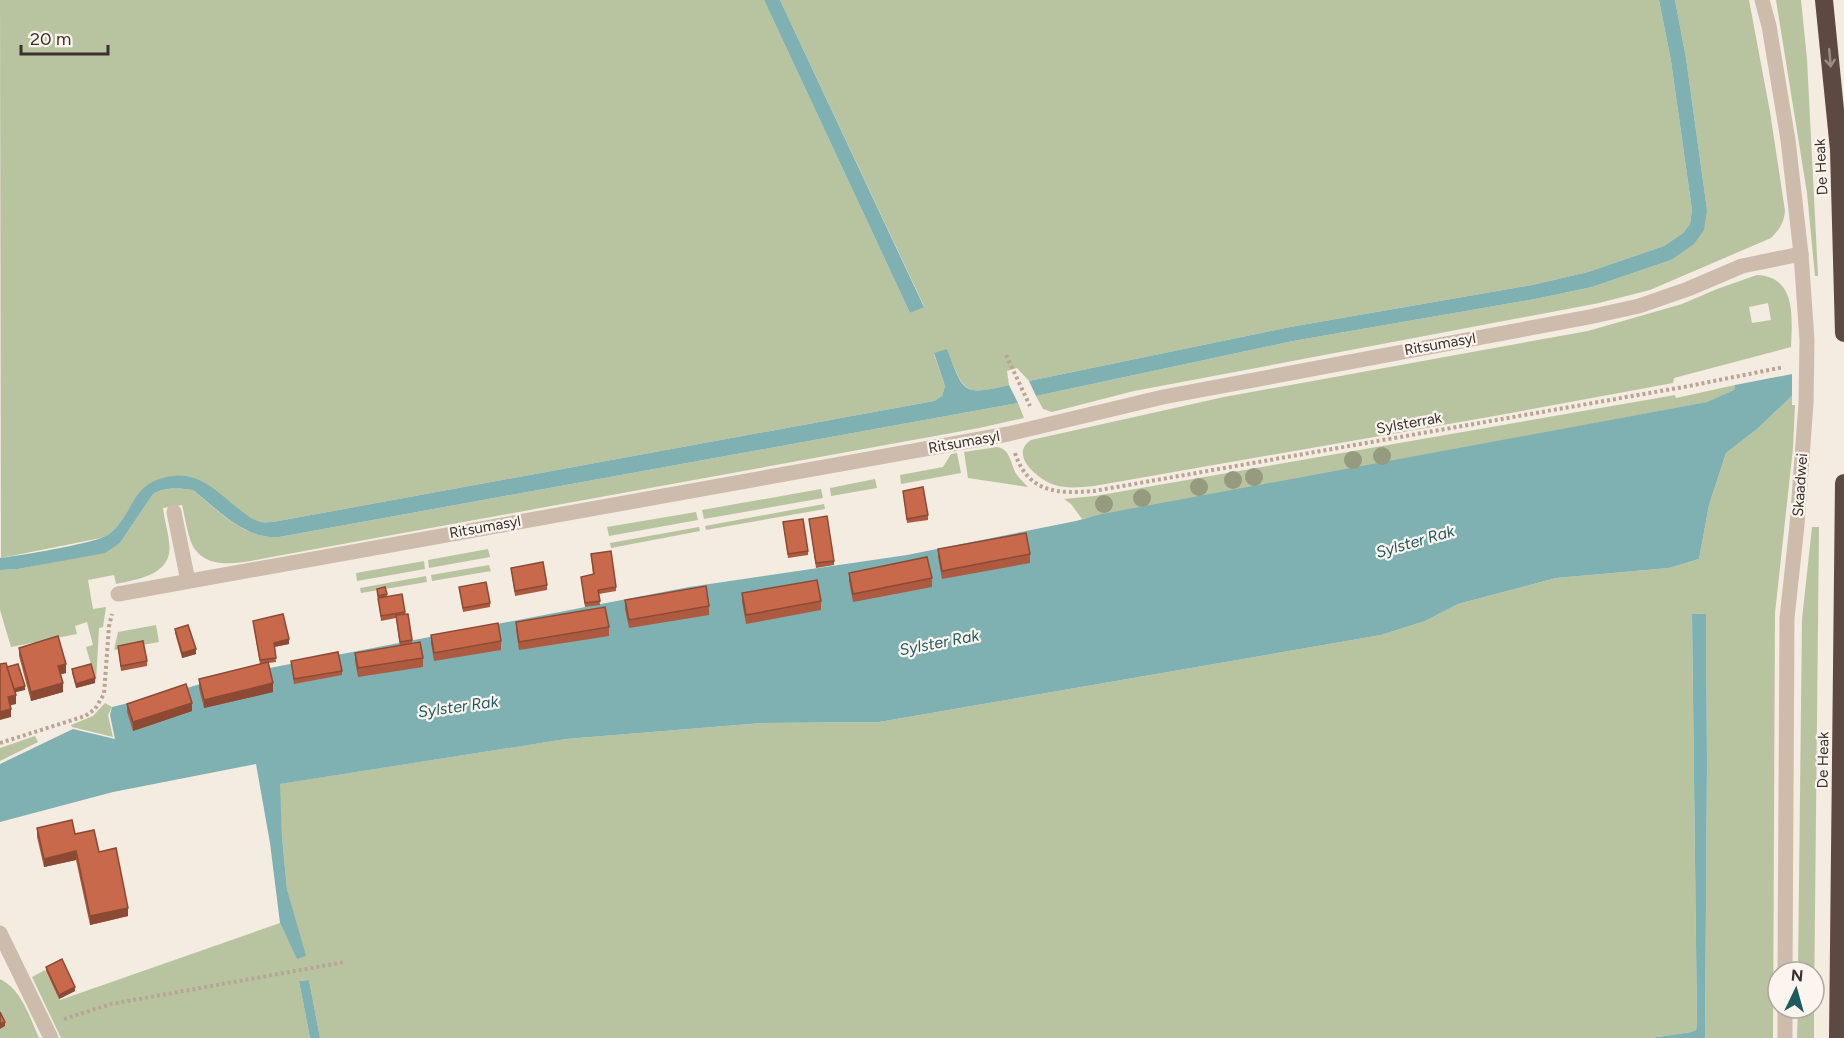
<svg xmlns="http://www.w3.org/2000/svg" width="1844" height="1038" font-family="Figtree,sans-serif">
<rect width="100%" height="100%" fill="#f4ebe1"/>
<!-- green -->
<g fill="#b8c4a0" fill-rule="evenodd">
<path d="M0 0H764L910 313 924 306 780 0H1659L1671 61 1692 210 1690 224 1683 233 1664 246 1588 272 1532 285 1290 327 1029 381 1017 368 1007 371 1009 385C963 396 965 393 947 350L934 354 945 386 942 396 934 401 273 522 259 523 173 476 106 537 1 558Z"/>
<path d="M1675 0H1749L1770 112 1785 211C1784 223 1779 230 1771 238L1650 290 1599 303 1134 391 1052 412 1043 409 1036 396 1293 341 1535 299 1592 287 1671 260 1707 210 1686 58Z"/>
<polygon points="1776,0 1801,0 1807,59 1818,276 1815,276 1807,193"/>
<path d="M1757 275C1797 277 1792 318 1791 347L1674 378 1673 383 1500 415 1094 486C1081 487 1067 489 1055 485 1039 480 1008 455 1031 440L1224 397 1588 331 1682 304 1717 289ZM1768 303 1771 320 1752 323 1749 307Z"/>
<polygon points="1735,385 1734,390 1708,402 1082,519 1071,504 1064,499 1095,496 1675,395 1676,398"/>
<polygon points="1792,396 1792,405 1795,405 1793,448 1775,613 1773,1038 1705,1038 1707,763 1706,614 1692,615 1697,1024 1696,1030 1691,1032 1651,1038 320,1038 309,980 299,981 310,1038 61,1038 32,977 45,970 60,1000 280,923 297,958 305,956 287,889 282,837 279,784 566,739 762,723 879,722 1381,635 1425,621 1458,604 1556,578 1669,568 1699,559 1709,505 1726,453 1757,429"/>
<path d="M1018 403 1024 418 979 428 277 556C250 560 205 576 191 542 187 531 185 517 182 505L163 508C164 519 168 530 169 542 174 574 140 579 116 584L114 575 88 580 93 609 106 607 103 627 99 628 96 682 86 647 93 645 87 622 75 626 77 634 11 647 0 610V570L18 569 105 552 120 543 153 494C165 487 180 488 193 490 217 510 246 540 279 537Z"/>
<path d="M997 447C1011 449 1010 464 1017 475 1020 479 1024 483 1028 487L968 478 964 452Z"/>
<polygon points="957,453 961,473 901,484 900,475 943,467 951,454"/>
<polygon points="875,479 877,488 831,496 830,488"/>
<polygon points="821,489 823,498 704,519 702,510"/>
<polygon points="824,504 825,509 706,530 705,526"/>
<polygon points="696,512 698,520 609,536 607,527"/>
<polygon points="699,527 700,531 611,548 610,543"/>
<polygon points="1812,527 1819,527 1814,1008 1814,972 1798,972 1802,619"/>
<polygon points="488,549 490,557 429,568 428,560"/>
<polygon points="424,561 425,569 357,581 356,573"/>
<polygon points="489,565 491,571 432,581 431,575"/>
<polygon points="426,576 427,582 361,593 360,588"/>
<polygon points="156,625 159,642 114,650 118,632"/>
<polygon points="105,703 112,707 108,715 113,737 72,727 71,725 93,716"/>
<polygon points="35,736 38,742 0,761 0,748"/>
<path d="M0 979C22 990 29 1016 39 1038H0Z"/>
<polygon points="1798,1008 1814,1008 1814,1038 1797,1038"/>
</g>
<!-- water -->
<g fill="#7fb0b2">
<polygon points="764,0 780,0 924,307 910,313"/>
<polygon points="1659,0 1675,0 1686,58 1707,210 1704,230 1694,244 1671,260 1592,287 1535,299 1293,341 1036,396 1029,381 1290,327 1532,285 1588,272 1664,246 1683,233 1690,224 1692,210 1671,61"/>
<path d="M947 349C964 393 962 396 1009 385L1018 403 279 537C246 540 218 510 193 490 180 488 164 487 153 494L120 543 105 553 18 569 0 570V558C17 556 97 543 108 535 137 513 128 482 173 476 202 472 222 497 244 513 248 516 255 521 260 522 264 523 269 522 273 522L934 401 942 396 945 386 934 353Z"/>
<polygon points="1844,364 1792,396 1757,429 1726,453 1709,505 1699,559 1669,568 1556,578 1458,604 1425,621 1381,635 879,722 762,723 566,739 280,784 282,837 287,889 306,956 297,959 280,923 270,843 256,764 113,792 0,822 0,764 73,729 115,739 110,715 112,707 166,694 228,676 689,587 907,555 1076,521 1102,514 1707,402 1734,390 1735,385"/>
<polygon points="1692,614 1706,614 1707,763 1705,1038 1651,1038 1691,1032 1696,1030 1697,1024"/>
<polygon points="309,980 320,1038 310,1038 299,981"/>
</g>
<!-- pier -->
<polygon fill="#f4ebe1" points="1844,361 1844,388 1792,400 1792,371"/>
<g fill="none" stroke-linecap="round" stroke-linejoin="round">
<!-- path -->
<g stroke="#b9a596" stroke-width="4" stroke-dasharray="3 3" stroke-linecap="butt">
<polyline points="1006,355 1030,406"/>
<path d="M1015 453C1028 493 1058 494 1094 491L1689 386 1784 367"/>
<polyline points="0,743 85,716 95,709 104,694 109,626 112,614"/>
<polyline points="64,1019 111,1004 345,962"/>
</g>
<!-- lane -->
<polyline stroke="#cdbbac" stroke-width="15" points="174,512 188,581"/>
<!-- street -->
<g stroke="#cdbbac" stroke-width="15">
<polyline points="1762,0 1769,26 1788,140 1801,254 1807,340 1806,403 1797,525 1787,618 1785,972"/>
<polyline points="118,594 1008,434 1163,397 1589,317 1639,306 1688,289 1742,266 1801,254"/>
<polyline points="0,933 51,1038"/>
<polyline points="1785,1038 1785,1008"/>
</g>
<!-- highway -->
<g stroke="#5c4a42" stroke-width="18">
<polyline points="1824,0 1839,150 1844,333"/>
<polyline points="1838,1038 1844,483"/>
</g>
</g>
<!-- trees -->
<g fill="#969b7f">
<circle cx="1382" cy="456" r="9"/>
<circle cx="1353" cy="460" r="9"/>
<circle cx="1254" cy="477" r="9"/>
<circle cx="1233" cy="480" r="9"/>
<circle cx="1199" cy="487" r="9"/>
<circle cx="1142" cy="498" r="9"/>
<circle cx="1104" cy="504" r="9"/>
</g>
<!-- wall -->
<g fill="#ac5a40">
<polygon points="903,491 928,515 928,520 907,523"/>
<polygon points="809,519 834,561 834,565 816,568"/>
<polygon points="783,522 808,551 808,555 788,558"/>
<polygon points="938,549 1030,554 1030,563 942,579 938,557"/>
<polygon points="591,554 616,587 616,591 599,594 600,605 585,607 581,577 593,575"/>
<polygon points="511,568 547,585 547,590 515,596"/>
<polygon points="849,573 932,578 932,587 853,602 849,581"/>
<polygon points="459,587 490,603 490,607 463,612"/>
<polygon points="377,589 387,594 387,596 405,612 412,640 412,644 423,658 423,667 358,677 355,661 355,653 400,646 396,618 381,621"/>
<polygon points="742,593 821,601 821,610 746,624 742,602"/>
<polygon points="625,600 709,606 709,615 629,628 625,609"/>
<polygon points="253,621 289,644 274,647 276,662 268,663 273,692 204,708 199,688 199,679 260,664"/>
<polygon points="516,622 609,627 609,636 519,650 516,630"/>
<polygon points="175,629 196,654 182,658 175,633"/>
<polygon points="431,635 501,641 501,650 434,661 431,643"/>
<polygon points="118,646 147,661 147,666 121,671"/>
<polygon points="19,648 66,673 61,674 63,692 31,701 19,656"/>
<polygon points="291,661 342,671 342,675 294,684"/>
<polygon points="72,669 95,683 76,688 72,673"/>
<polygon points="127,704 192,711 133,731 127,712"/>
<polygon points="37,828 75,834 99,852 128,916 90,925 76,860 44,867 37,837"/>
<polygon points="46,967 75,991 59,999 46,971"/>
</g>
<!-- shaded-wall -->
<g fill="#8c4a34">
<polygon points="289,639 289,644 274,647 274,643"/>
<polygon points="196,649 196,654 182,658 182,653"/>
<polygon points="66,664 66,673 58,675 58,666"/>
<polygon points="95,678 95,683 76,688 76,684"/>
<polygon points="63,683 63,692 31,701 31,692"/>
<polygon points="273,683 273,692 204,708 204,700"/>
<polygon points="25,686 25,690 13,693 13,689"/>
<polygon points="16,695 16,704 8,706 8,697"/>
<polygon points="192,703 192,711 133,731 133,722"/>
<polygon points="11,709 11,717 0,720 0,712"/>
<polygon points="76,851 76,860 44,867 44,859"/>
<polygon points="128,908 128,916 90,925 90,916"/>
<polygon points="75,987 75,991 59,999 59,995"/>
<polygon points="5,1022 5,1026 0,1029 0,1024"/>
</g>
<!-- building -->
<g fill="#c8694b" stroke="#8c4a34" stroke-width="1.5">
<polygon points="923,487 928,515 907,519 903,491"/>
<polygon points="827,516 834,561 816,563 809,519"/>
<polygon points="803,519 808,551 788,554 783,522"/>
<polygon points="1026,533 1030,554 942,571 938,549"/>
<polygon points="611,551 616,587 598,590 600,601 585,603 581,577 594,574 591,554"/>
<polygon points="927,557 932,578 853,594 849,573"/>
<polygon points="543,562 547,585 515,591 511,568"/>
<polygon points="817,580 821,601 746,615 742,593"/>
<polygon points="486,582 490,603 463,608 459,587"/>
<polygon points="706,586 709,606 629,620 625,600"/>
<polygon points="385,587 387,594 378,596 377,589"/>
<polygon points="402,594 405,612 381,616 378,598"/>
<polygon points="605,607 609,627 519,642 516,622"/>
<polygon points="283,614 289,639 274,643 276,658 260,660 253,621"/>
<polygon points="408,614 412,640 400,642 396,615"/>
<polygon points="498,623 501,641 434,653 431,635"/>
<polygon points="188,625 196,649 182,653 175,629"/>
<polygon points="58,636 66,664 58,666 63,683 31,692 19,648"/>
<polygon points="143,641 147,661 121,666 118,646"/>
<polygon points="420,642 423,658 358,668 355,653"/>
<polygon points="338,652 342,671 294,679 291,661"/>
<polygon points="268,662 273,683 204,700 199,679"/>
<polygon points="6,663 16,695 8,697 11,709 0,712 0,664"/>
<polygon points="18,664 25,686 14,689 7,667"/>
<polygon points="91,664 95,678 76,684 72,669"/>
<polygon points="186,684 192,703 133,722 127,704"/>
<polygon points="72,820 75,834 94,830 99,852 116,848 128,908 90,916 76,851 44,859 37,828"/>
<polygon points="62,959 75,987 59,995 46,967"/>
<polygon points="0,1012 5,1022 0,1024"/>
</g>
<!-- one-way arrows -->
<defs><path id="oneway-shaft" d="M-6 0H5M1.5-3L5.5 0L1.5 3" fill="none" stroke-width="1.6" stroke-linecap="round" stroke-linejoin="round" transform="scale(1.5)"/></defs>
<use stroke="#9c8e87" href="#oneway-shaft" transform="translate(1830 58) rotate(85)"/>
<g text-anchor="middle" stroke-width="4.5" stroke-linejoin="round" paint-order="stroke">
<!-- street labels -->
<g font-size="15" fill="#3b302b" stroke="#fbf5ee">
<text transform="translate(1821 167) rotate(-93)" y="5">De Heak</text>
<text transform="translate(1440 344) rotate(-10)" y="5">Ritsumasyl</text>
<text transform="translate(1409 423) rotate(-10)" y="5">Sylsterrak</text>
<text transform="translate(964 442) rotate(-10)" y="5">Ritsumasyl</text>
<text transform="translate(1800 485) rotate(-86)" y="5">Skaadwei</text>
<text transform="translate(485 527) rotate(-10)" y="5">Ritsumasyl</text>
<text transform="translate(1823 760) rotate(-89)" y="5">De Heak</text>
</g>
<!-- water labels -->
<g font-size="16" font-style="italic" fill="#1f5a5e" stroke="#fbf5ee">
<text transform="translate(1415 541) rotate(-16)" y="6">Sylster Rak</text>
<text transform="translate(939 642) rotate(-11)" y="6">Sylster Rak</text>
<text transform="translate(458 706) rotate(-8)" y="6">Sylster Rak</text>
</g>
</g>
<!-- north arrow -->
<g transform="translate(1796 990) rotate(5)"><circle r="28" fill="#fbf5ee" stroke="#aea6a0" stroke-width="1.5"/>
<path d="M0-4.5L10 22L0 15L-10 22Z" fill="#1f5a5e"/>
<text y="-9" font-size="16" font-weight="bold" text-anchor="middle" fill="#3b302b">N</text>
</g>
<!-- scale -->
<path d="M21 45v9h87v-9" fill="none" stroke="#3b302b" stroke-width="3"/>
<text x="30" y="45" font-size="18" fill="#3b302b" stroke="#fbf5ee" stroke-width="4.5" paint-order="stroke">20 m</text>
</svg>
